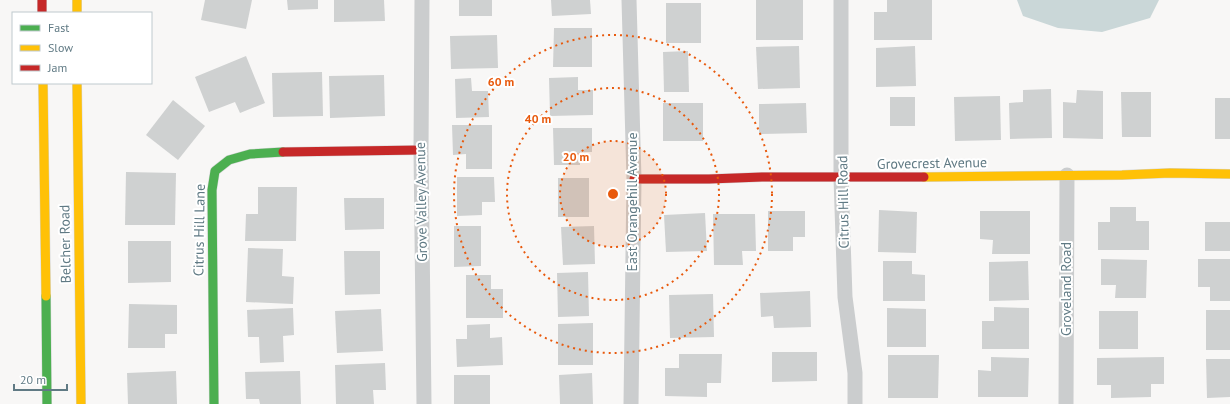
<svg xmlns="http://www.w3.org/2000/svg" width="1230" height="404" font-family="'PT Sans',sans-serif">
<rect width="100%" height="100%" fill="#f8f7f6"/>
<!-- water -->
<polygon fill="#cad7d8" points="1017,0 1159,0 1150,18 1102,32 1058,28 1023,16"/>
<!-- building -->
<g fill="#cfd1d1">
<polygon points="205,0 252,0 246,29 201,20"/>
<polygon points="287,0 318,0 318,9 288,10"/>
<polygon points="334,0 384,0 385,21 334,22"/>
<rect x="459" y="0" width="33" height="16"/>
<polygon points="551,0 590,0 591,14 552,16"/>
<rect x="756" y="0" width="47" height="40"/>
<polygon points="887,0 932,0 932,40 874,40 874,12 887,12"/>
<rect x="666" y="3" width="35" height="40"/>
<polygon points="554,28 592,28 592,67 553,67"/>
<polygon points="497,35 498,68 451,69 450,36"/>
<polygon points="799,46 800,88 758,89 756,47"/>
<polygon points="915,46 916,86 876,87 876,48"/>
<polygon points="688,51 689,92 664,92 663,52"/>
<polygon points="246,56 265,103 240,113 235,102 209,112 195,77"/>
<polygon points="322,72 323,116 273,117 272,73"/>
<polygon points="384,75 385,116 330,118 329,76"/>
<polygon points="578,77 578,90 593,90 593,115 550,116 549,78"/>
<polygon points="471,78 472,91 488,91 489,117 456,118 455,79"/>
<polygon points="1051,89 1052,138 1010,139 1009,103 1023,102 1023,90"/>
<polygon points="1077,90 1103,91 1103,139 1063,138 1063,102 1076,103"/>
<polygon points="1121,92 1151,92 1151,137 1122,137"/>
<polygon points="1000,96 1001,140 955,141 954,97"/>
<rect x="890" y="97" width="25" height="29"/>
<rect x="1215" y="98" width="15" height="41"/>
<polygon points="173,100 205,126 178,160 146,135"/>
<rect x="663" y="103" width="40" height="38"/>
<polygon points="806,103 807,133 759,134 759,104"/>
<polygon points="452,125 492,125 492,169 466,169 466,154 453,155"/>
<polygon points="553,128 592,128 592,152 580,152 580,165 554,165"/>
<polygon points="126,172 176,173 175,225 125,225"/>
<polygon points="457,177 494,177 495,202 482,202 482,215 457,216"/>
<rect x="558" y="178" width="31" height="39"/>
<polygon points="258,187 297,187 296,241 245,241 246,214 258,214"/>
<polygon points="344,198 384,198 384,229 345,230"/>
<polygon points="1110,207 1136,207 1136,221 1149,221 1149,250 1098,250 1098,222 1110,222"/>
<polygon points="879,210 917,212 916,253 878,252"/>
<polygon points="768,211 805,211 805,237 793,237 793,251 768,251"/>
<polygon points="980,211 1030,211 1030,254 992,254 993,240 980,239"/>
<polygon points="705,213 707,251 666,252 664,215"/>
<polygon points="713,214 755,214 756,251 742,251 743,265 714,265"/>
<rect x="1205" y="222" width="25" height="29"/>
<polygon points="454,226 481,226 481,266 454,267"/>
<polygon points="594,226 595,264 563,265 561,227"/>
<polygon points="128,241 171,241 171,282 128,283"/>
<polygon points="248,248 283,249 282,276 294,277 293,304 246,302"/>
<polygon points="344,251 380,251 380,294 345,295"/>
<polygon points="1101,259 1147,260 1146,298 1115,298 1116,285 1101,285"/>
<polygon points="1198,259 1230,259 1230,301 1210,301 1210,287 1198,287"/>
<polygon points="883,261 912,261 912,274 925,275 925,301 883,301"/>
<polygon points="1028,261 1029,300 989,301 989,262"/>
<polygon points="588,272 589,316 558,317 557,273"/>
<polygon points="466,275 491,275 491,289 503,289 503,318 466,318"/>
<polygon points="810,291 811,327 774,328 773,316 761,317 760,293"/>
<polygon points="713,294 714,337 670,338 669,295"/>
<polygon points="129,304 177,305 177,334 165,334 165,348 128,348"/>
<polygon points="994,307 1029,308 1029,349 982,349 982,321 994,321"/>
<polygon points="293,308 294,335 283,336 284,362 260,363 259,337 248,337 247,310"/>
<polygon points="887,308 926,309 926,347 887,347"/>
<polygon points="381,309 383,351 337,353 335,311"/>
<rect x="1206" y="310" width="24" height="40"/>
<rect x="1099" y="311" width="39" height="38"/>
<polygon points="593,323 593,365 558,365 558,324"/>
<polygon points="490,324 490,338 502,337 503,365 457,367 456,339 467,339 467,325"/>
<polygon points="772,352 817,352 817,381 772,382"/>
<polygon points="679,354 722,354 721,383 707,383 707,397 665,396 665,368 679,368"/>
<polygon points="888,355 939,355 938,398 888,398"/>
<polygon points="991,357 1029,358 1028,397 978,397 978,370 991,371"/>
<polygon points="1164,357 1164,384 1151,384 1151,397 1111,398 1111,385 1097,385 1097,358"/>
<polygon points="1206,359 1230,359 1230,397 1207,398"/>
<polygon points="385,363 386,390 373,390 374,404 336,404 335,365"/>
<polygon points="176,371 177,404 128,404 127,373"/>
<polygon points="300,371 301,404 260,404 259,399 246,399 245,372"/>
<polygon points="592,373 593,404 560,404 559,375"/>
<rect x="454" y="375" width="36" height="29"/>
</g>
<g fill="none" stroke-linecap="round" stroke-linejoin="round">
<!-- fast casing -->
<g stroke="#d4d5d6" stroke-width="10">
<g id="fast">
<polyline points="46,296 47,404"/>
<polyline points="214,404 212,190 215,171 229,160 250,154 283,152"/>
</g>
</g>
<!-- slow casing -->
<g stroke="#d4d5d6" stroke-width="10">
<g id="slow">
<polyline points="77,0 77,13"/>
<polyline points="43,83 46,296"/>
<polyline points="77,83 81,404"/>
<polyline points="924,177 1122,175 1170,173 1230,174"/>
</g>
</g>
<!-- jam casing -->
<g stroke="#d4d5d6" stroke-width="10">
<g id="jam">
<polyline points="42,0 42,13"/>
<polyline points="283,152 421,150"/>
<polyline points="634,179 709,179 762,177 924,177"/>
</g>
</g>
<!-- street -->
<g stroke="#cbcdce" stroke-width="15">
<polyline points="422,0 421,150 424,404"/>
<polyline points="629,0 634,179 631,404"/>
<polyline points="841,0 841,178 845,297 855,373 855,404"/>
<polyline points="1066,404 1067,175"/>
</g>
<!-- fast -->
<use href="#fast" stroke="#4caf50" stroke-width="9"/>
<!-- slow -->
<use href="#slow" stroke="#ffc107" stroke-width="9"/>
<!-- jam -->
<use href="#jam" stroke="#c62828" stroke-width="9"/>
</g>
<!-- distance rings -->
<circle cx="613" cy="194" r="53" fill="#e8590c" fill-opacity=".12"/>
<g fill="none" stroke="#e8590c" stroke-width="2" stroke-dasharray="2 4">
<circle cx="613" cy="194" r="53"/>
<circle cx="613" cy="194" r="106"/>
<circle cx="613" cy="194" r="159"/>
</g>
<g text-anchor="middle" stroke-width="4" stroke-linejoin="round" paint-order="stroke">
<!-- street labels -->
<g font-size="14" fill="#607a84" stroke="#fff">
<text transform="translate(932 163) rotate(-1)" y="5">Grovecrest Avenue</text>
<text transform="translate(421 202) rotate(-91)" y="5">Grove Valley Avenue</text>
<text transform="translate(632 202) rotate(-90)" y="5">East Orangehill Avenue</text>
<text transform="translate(843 202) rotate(-91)" y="5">Citrus Hill Road</text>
<text transform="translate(199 230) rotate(-89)" y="5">Citrus Hill Lane</text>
<text transform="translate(65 244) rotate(-91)" y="5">Belcher Road</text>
<text transform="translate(1066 289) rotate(-90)" y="5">Groveland Road</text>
</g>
</g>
<circle cx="613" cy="194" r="6" fill="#e8590c" stroke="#fff" stroke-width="2"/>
<g font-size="12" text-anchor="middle" font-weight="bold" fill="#e8590c" stroke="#fff" stroke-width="4" stroke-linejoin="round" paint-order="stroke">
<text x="501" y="86">60 m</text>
<text x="538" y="123">40 m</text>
<text x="576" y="161">20 m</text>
</g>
<!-- legend -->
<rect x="12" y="12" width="140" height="72" fill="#ffffff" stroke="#bfcace"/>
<rect x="20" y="25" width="20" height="6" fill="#4caf50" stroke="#bfcace"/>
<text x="48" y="32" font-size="12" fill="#607a84">Fast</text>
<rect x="20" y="45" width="20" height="6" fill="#ffc107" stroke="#bfcace"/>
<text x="48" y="52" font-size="12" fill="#607a84">Slow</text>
<rect x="20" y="65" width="20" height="6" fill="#c62828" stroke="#bfcace"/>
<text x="48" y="72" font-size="12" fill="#607a84">Jam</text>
<!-- scale -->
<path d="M14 384v6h53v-6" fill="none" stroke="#607a84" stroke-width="2"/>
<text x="20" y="384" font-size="12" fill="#607a84" stroke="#ffffff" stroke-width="3" paint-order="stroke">20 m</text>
</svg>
